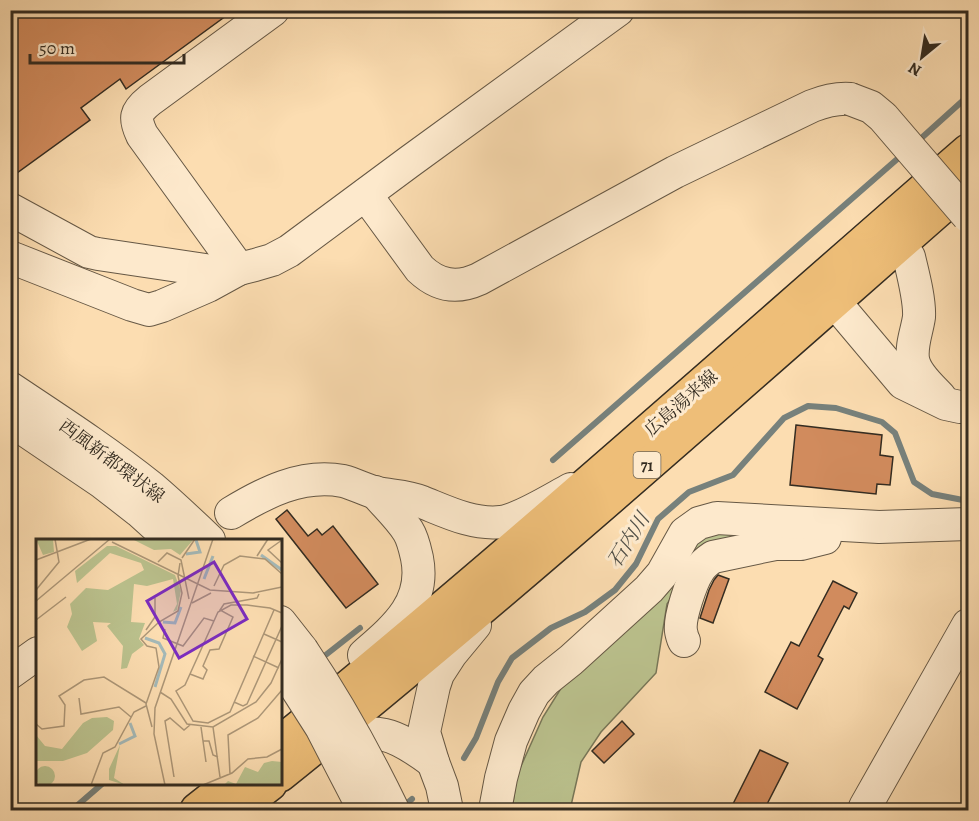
<svg xmlns="http://www.w3.org/2000/svg" width="979" height="821" font-family="Alegreya,'Noto Serif JP',serif">
<rect width="100%" height="100%" fill="#fcddb1"/>
<filter id="stains"><feTurbulence type="fractalNoise" baseFrequency=".00333" numOctaves="4"/><feColorMatrix values="0 0 0 0 .2 0 0 0 0 .09 0 0 0 0 .02 0 0 0 .5 -.17"/></filter>
<radialGradient id="worn" r=".72"><stop offset=".6" stop-color="#630" stop-opacity="0"/><stop offset="1" stop-color="#630" stop-opacity=".3"/></radialGradient>
<!-- green -->
<polygon fill="#bbc28e" stroke="#787758" stroke-width="1.5" points="749,531 692,565 667,604 656,673 601,732 581,762 570,810 512,810 517,775 543,717 575,666 698,534"/>
<g fill="none" stroke-linecap="round" stroke-linejoin="round">
<!-- stream -->
<g stroke="#77817c" stroke-width="6">
<polyline points="917,142 968,96"/>
<polyline points="553,460 903,154"/>
<polyline points="318,661 360,628"/>
<polyline points="464,758 476,738 498,682 512,658 551,628 585,612 615,590 636,564 658,519 689,492 733,475 784,418 808,406 836,408 882,422 895,433 914,482 932,494 968,501"/>
<polyline points="72,810 102,784"/>
<polyline points="403,810 405,805 412,799"/>
</g>
</g>
<!-- building -->
<g fill="#d18b5d" stroke="#342c21" stroke-width="1.5">
<polygon points="10,10 234,10 126,89 120,79 81,108 90,120 10,178"/>
<polygon points="796,425 882,435 880,455 893,457 890,485 877,484 876,494 790,485"/>
<polygon points="287,510 308,536 317,529 322,535 333,526 378,584 346,608 276,519"/>
<polygon points="718,575 729,579 713,623 700,618 709,590 714,580"/>
<polygon points="833,581 857,593 849,609 844,606 818,656 823,659 797,709 765,692 791,642 799,646"/>
<polygon points="622,721 634,734 604,763 592,751"/>
<polygon points="760,750 788,763 764,810 730,810"/>
</g>
<g fill="none" stroke-linecap="round" stroke-linejoin="round">
<!-- minor casing -->
<g stroke="#665845" stroke-width="34">
<g id="minor">
<path d="M368 193 374 206 420 269C438 286 457 289 479 279L675 172 812 106C825 101 836 98 850 99"/>
<polyline points="10,209 89,252 98,254 212,271 239,269 255,265 272,260 289,251 409,162 618,10"/>
<path d="M10 257 132 305 149 310 162 306 208 286 239 269 142 135C134 118 135 112 150 100L273 10"/>
<path d="M909 257C913 274 920 300 919 317 917 331 911 345 913 359 915 374 930 386 940 397"/>
<polyline points="844,313 903,383 946,404 960,407 968,407"/>
<path d="M10 388C58 420 106 451 151 487 171 504 190 522 209 540"/>
<polyline points="10,420 103,483 139,511 171,540"/>
<path d="M231 513C264 493 302 473 343 481 355 484 365 490 377 493 392 496 408 496 422 502 447 512 473 525 501 522 519 520 554 498 571 489"/>
<polyline points="280,622 302,650"/>
<path d="M684 641C683 640 681 632 681 631 679 618 691 582 699 570 703 564 707 561 713 557L775 544H801L825 538"/>
<path d="M364 655C395 628 426 603 417 558 415 549 413 539 408 531 399 517 386 505 375 492"/>
<polyline points="10,673 38,653"/>
<path d="M329 740C378 727 393 732 433 762"/>
<polyline points="865,807 968,625"/>
<polyline points="447,810 442,786 433,762 424,732 434,686 438,674 451,654 475,625"/>
<polyline points="495,810 501,778 511,741 524,711 534,693 546,680 571,660 649,589 662,574 685,533 699,523 717,518 879,527 968,524"/>
</g>
</g>
<!-- major casing -->
<g stroke="#342c21" stroke-width="36">
<g id="major">
<path d="M280 743C515 552 740 349 968 151"/>
<path d="M280 775C516 585 741 383 968 184"/>
<polyline points="197,810 230,784"/>
<polyline points="236,810 270,784"/>
</g>
</g>
<!-- minor -->
<use href="#minor" stroke="#fde9cc" stroke-width="32"/>
<!-- major -->
<use href="#major" stroke="#eebe78" stroke-width="33"/>
<!-- minor-bridge casing -->
<g stroke="#665845" stroke-width="34" stroke-linecap="butt">
<g id="minor-bridge">
<polyline points="850,99 871,107 883,117 968,216"/>
<path d="M302 650C337 702 366 754 393 810"/>
<polyline points="282,666 321,727 364,810"/>
</g>
</g>
<!-- minor-bridge -->
<use href="#minor-bridge" stroke="#fde9cc" stroke-width="32"/>
</g>
<g text-anchor="middle" stroke-width="6" stroke-linejoin="round" paint-order="stroke">
<!-- shield labels -->
<rect fill="#fde9cc" stroke="#706554" stroke-width="1.5" x="633.5" y="452" width="27" height="26" rx="4.5"/>
<g font-size="16" font-weight="bold" fill="#342c21">
<text x="647" y="471">71</text>
</g>
<!-- street labels -->
<g font-size="18" fill="#342c21" stroke="#fde9cc">
<text transform="translate(681 403) rotate(-41)" y="6">広島湯来線</text>
<text transform="translate(112 461) rotate(37)" y="6">西風新都環状線</text>
</g>
<!-- water labels -->
<g font-size="20" font-style="italic" fill="#504f47" stroke="#fde9cc">
<text transform="translate(628 540) rotate(-58)" y="7">石内川</text>
</g>
</g>
<!-- overview -->
<g transform="translate(36 539)">
<rect width="246" height="246" fill="#fcddb1"/>
<path d="M0 0H17L18 13 7 16ZM96 0H158L144 16 135 10 118 11ZM71 7H80L139 36 145 52 141 71 137 73 141 65 137 40 111 47 98 45 95 83 109 84 103 100 108 106 96 115 91 129 85 130 87 107 71 87 75 84 57 83 61 102 46 112 31 88 36 75 34 65 50 49 72 51 108 31 105 24 74 14 41 44 39 32ZM71 178 78 182 77 191 51 214 27 222H0V196L9 207 26 210 47 184 56 179ZM84 206 78 239 89 246 73 241V230ZM236 222 246 223V246H188L192 242 200 245 209 228 222 233 228 224ZM-1 237a10 10 0 1 1 20 0a10 10 0 1 1-20 0Z" fill="#bbc28e"/>
<path fill="none" stroke="#a4b9b8" stroke-width="3" d="M150 15 164 13 160 1M225 16 246 31M168 40 177 17M127 83 139 84 145 68M109 99 123 104 129 115 119 148M83 205 99 197 94 184"/>
<path fill="none" stroke="#ac9677" stroke-width="1.5" d="M246 1 232 11 246 24M76 3 174 51 217 54 246 48M221 17 232 0M146 19 159 0M0 21 55 0M122 23 131 14 145 21 153 60M178 47 188 26 204 17 229 20 246 35M0 51 23 23 19 0M0 62 74 0M156 64 175 54M238 71 194 173 172 184 157 182 140 152 149 146 182 73 195 66H211L234 69 246 74M0 81 30 58M129 90 127 99 147 107 168 79 178 82M110 91 119 78V59M228 95 246 103M217 117 243 129M154 135 167 140 171 131 167 127 174 111 183 110 197 78 184 71 188 65 221 59 223 55M124 153 135 160 151 185 177 188 220 163 235 144 246 120M43 159 45 175 83 168 95 178M198 163 207 167 211 165 246 87M0 185 6 190 28 187 29 166 23 157 48 141 68 138 110 164M116 188 110 165 123 128 120 109 111 107 105 100 123 83 142 72 146 54 142 37 144 24M165 188 170 223M177 188 184 238M167 202H173L177 216 182 218M194 235 192 196 222 179 246 151M138 238 129 182 134 179 148 191 154 186M55 246 67 214 79 208 98 173 110 167M129 246 118 195 119 169 177 0M167 246 196 234 212 220 231 218 246 210"/>
<path fill="#7b2cbf" fill-opacity="0.15" stroke="#7b2cbf" stroke-width="3" d="M178 23 211 80 143 119 111 62Z"/>
<rect width="246" height="246" fill="none" stroke="#342c21" stroke-width="3"/>
</g>
<!-- margin -->
<rect width="979" height="821" fill="none" stroke="#fcddb1" stroke-width="36"/>
<rect x="12" y="12" width="955" height="797" fill="none" stroke="#342c21" stroke-width="3"/>
<rect x="18" y="18" width="943" height="785" fill="none" stroke="#342c21" stroke-width="1.5"/>
<!-- north arrow -->
<g transform="translate(922 57) rotate(210)" stroke="#fde9cc" stroke-width="4.5" paint-order="stroke">
<path d="M0-4.5L10 22L0 15L-10 22Z" fill="#342c21"/>
<text y="-9" font-size="16" font-weight="bold" text-anchor="middle" fill="#342c21">N</text>
</g>
<!-- scale -->
<path d="M30 54v9h154v-9" fill="none" stroke="#342c21" stroke-width="3"/>
<text x="39" y="54" font-size="18" fill="#342c21" stroke="#fde9cc" stroke-width="4.5" paint-order="stroke">50 m</text>
<rect width="100%" height="100%" filter="url(#stains)"/>
<rect width="100%" height="100%" fill="url(#worn)"/>
</svg>
